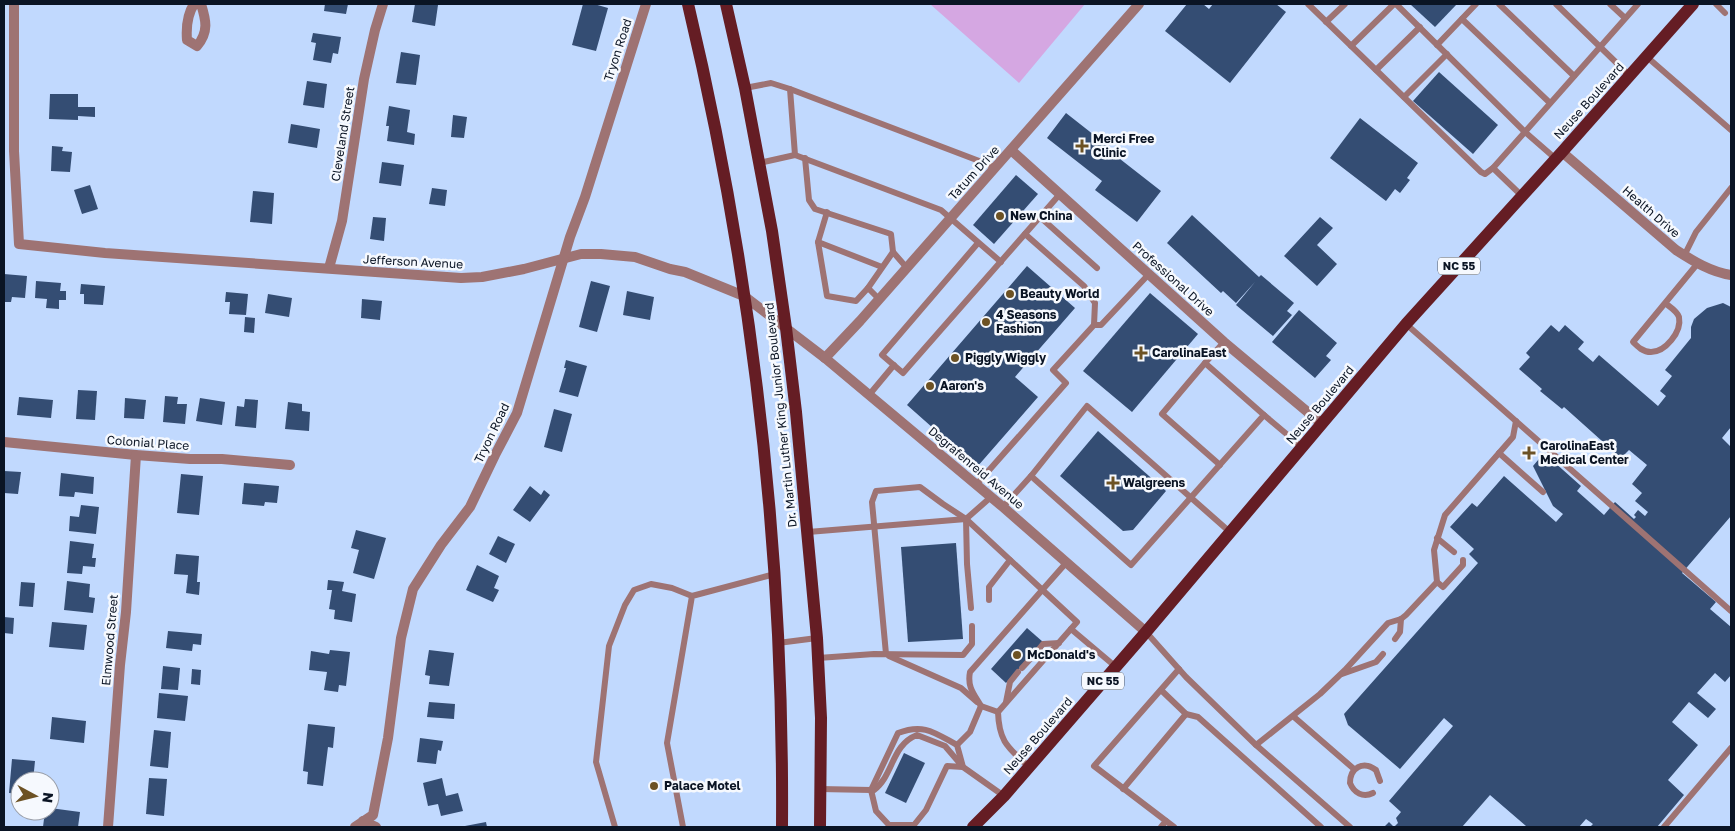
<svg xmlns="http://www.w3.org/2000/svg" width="1735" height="831" font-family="'Golos Text',sans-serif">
<rect width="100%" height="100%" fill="#c1d9fe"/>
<!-- green -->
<polygon fill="#d5a7e2" points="930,4 1085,4 1019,83"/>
<!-- building -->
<g fill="#344d73">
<polygon points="325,4 348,4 346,14 324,11"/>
<polygon points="415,4 438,5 435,26 412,22"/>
<polygon points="583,4 594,4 608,8 596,51 572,45"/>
<polygon points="1187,4 1203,4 1209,9 1213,4 1276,4 1286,12 1230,83 1165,31"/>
<polygon points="1410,4 1457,4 1435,27"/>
<polygon points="313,33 341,37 338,54 333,53 331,63 313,60 316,43 311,42"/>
<polygon points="401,52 420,55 416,85 396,83"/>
<polygon points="1439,72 1498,125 1473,154 1413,101"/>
<polygon points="307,81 327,84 324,108 303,105"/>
<polygon points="50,94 78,94 78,107 95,107 95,117 78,116 78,120 49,119"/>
<polygon points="389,106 410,110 407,132 415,134 414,145 387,141 389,126 386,126"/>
<polygon points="1066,113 1122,157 1120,159 1161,191 1137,222 1095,190 1102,181 1047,138"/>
<polygon points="453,115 467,117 464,138 451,137"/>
<polygon points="1360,118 1418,163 1407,178 1410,180 1400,193 1395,189 1386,201 1330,158"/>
<polygon points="291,124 320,129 317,148 288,143"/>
<polygon points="52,146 63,147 62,151 72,152 70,172 51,171"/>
<polygon points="382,162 404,165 401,186 379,183"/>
<polygon points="1016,175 1038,194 994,244 973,225"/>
<polygon points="90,185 98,209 82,214 74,190"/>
<polygon points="432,188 447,190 445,206 429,204"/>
<polygon points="253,191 274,193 272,224 250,222"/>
<polygon points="1192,215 1259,277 1261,275 1294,303 1287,311 1292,315 1273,336 1236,305 1255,282 1236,303 1223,291 1221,293 1167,243"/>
<polygon points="373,217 386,218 384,241 370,239"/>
<polygon points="1320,217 1333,228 1317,245 1337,264 1317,286 1284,256"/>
<polygon points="1027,266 1075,308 1015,377 1038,397 977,467 907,405"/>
<polygon points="4,274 27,276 25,298 12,297 11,302 4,302"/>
<polygon points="36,281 61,283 60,291 66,291 66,300 59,300 59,309 46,308 47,299 35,298"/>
<polygon points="591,281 610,286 597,332 579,327"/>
<polygon points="81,284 105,286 103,305 84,304 84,294 80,294"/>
<polygon points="627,291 654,297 650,320 623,315"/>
<polygon points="226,292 248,294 246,315 229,314 230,302 225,302"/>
<polygon points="1150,293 1198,334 1132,412 1083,371"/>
<polygon points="268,294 292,298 289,317 265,313"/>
<polygon points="362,299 382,301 380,320 361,318"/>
<polygon points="1723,303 1731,307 1731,427 1722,438 1731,447 1731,516 1682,573 1716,602 1710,609 1731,627 1731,675 1725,682 1715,673 1697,693 1716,709 1708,718 1689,702 1672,722 1698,745 1668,780 1684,795 1657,827 1590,827 1593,824 1586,819 1579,827 1525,827 1526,826 1490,795 1462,827 1384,827 1389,822 1394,827 1398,823 1396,818 1401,812 1389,801 1453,726 1444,718 1400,769 1348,725 1344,714 1478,563 1469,554 1474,549 1450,527 1472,503 1477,507 1504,476 1556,522 1563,514 1553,506 1533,466 1544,453 1581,486 1577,491 1604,515 1615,502 1634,519 1636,517 1634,515 1638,510 1645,516 1648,512 1635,501 1642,493 1632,484 1647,465 1629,450 1621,458 1564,407 1562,409 1540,391 1542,389 1519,369 1530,357 1526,353 1551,325 1559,332 1565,325 1584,342 1578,349 1593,362 1599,355 1658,406 1666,396 1660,391 1672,376 1665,370 1691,338 1691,327 1694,319 1707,308"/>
<polygon points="1299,310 1337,343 1326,356 1331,360 1315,378 1272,342"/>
<polygon points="245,317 255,318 254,333 244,332"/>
<polygon points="566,360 587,366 578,397 559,392 566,368 564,368"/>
<polygon points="78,390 97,391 95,420 76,419"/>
<polygon points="165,396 178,397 177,404 187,404 185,424 163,422"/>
<polygon points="19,397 53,400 51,418 17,415"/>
<polygon points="125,398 146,400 144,419 124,418"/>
<polygon points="200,398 225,402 222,425 196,421"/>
<polygon points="245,399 258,400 256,428 235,426 237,406 244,407"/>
<polygon points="288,402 302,404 302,411 310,412 309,431 285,429"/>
<polygon points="554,409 572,414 562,452 544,447"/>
<polygon points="1098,431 1166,491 1133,530 1123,531 1060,476"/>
<polygon points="4,471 21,472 18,494 4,493"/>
<polygon points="61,473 94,477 93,494 75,492 74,497 59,496"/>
<polygon points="181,474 203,476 199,515 177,513"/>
<polygon points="244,483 279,486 277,503 265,502 264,506 242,504"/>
<polygon points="530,486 541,495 544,490 550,495 530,522 513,510"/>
<polygon points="81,505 99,507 96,534 69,531 70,516 79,517"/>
<polygon points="356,530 386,538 374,579 353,573 359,550 351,548"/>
<polygon points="498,536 515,544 506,563 489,554"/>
<polygon points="70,541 94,544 92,558 96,558 95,567 83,566 82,574 67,573"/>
<polygon points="956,543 963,639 908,642 901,547"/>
<polygon points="176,554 199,556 197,582 200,582 199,595 186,593 188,575 174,574"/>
<polygon points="477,565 499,576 494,588 499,590 493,602 466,590"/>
<polygon points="328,580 344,582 342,591 356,594 352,622 334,619 335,610 329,609 332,590 327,590"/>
<polygon points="67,581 90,584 89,597 95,598 93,613 64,610"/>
<polygon points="21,582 35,583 33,607 19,606"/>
<polygon points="4,617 14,618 13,634 4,633"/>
<polygon points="52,622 87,625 84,650 49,647"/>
<polygon points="1027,628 1043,642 1006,683 991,669"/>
<polygon points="168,631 202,634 201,645 193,644 192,651 166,648"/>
<polygon points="330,650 350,652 346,686 339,685 338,692 324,690 327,672 309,670 311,651 329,654"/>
<polygon points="429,650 454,653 449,686 429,684 430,676 425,675"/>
<polygon points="163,666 180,668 178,690 161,689"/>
<polygon points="192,669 201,670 200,685 191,684"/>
<polygon points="159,693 188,696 185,721 157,718"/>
<polygon points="429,702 455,704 454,719 427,717"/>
<polygon points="52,717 86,721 84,743 50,739"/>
<polygon points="308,724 335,727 333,748 328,747 323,786 307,784 308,772 303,771"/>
<polygon points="154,730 171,732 168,768 150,766"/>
<polygon points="420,738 443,741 441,751 438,750 436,764 417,762"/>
<polygon points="904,753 925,763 906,803 885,793"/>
<polygon points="12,759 35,761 33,781 20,781 20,794 9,793"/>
<polygon points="149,778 167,779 164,816 146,814"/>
<polygon points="442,778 446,796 458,793 463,811 441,816 438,804 428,806 423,783"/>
<polygon points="50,808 80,812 78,827 43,827 45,811 50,811"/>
<polygon points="486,822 487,827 465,827 465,826"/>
</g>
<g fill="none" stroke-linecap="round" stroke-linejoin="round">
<!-- lane -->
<g stroke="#9e7373" stroke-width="6">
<polyline points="1308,4 1481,172 1485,174 1493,168 1638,4"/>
<polyline points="1396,4 1525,132 1556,159"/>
<polyline points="1499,4 1574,76"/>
<polyline points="1556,4 1630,76"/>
<polyline points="1610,4 1625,18"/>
<polyline points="1716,4 1725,13"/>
<polyline points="1462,19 1550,103"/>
<polyline points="1326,22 1345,4"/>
<polyline points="1437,45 1476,4"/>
<polyline points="1351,46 1394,4"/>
<polyline points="1647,57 1731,130"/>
<polyline points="1376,70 1420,27"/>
<polyline points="745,88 771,83 790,89 795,155 941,210 1001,262"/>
<polyline points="790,89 995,167"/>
<polyline points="1404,97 1447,54"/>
<polyline points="805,158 809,200 815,209 891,234 893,252 907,268"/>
<polyline points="759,163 795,155"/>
<polyline points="1493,168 1522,196"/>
<polyline points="827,212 818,242 827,296 856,301 868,288 879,299"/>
<polyline points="1040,217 1097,268"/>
<polyline points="818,242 882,267"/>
<polyline points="978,243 882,355 903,373 1060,194"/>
<polyline points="1684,256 1696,232 1731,188"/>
<polyline points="868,288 893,252"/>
<path d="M1665 303C1670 307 1677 311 1679 317 1682 332 1665 352 1651 352 1643 352 1638 347 1633 342L1698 263"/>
<polyline points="1406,324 1731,611"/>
<polyline points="1094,325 1101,325 1149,274"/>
<polyline points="1205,363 1162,414 1220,465"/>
<polyline points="869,395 894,365"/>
<polyline points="1264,415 1302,447"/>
<polyline points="1499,453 1543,492"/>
<polyline points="1031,476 1087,406 1231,533"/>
<polyline points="976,485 1066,383 1053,370 1094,325 1095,303 1084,286 1025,234"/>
<polyline points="1003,507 1031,476 1131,565 1264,415 1205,363 1224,342"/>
<polyline points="966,519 967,564 971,608"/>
<polyline points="808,532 966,519 991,497"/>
<polyline points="1437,538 1454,552"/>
<polyline points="1463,560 1463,565 1443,587 1437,582 1434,550 1445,515 1513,437 1516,421"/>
<polyline points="989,600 989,587 1010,560"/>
<polyline points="1071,629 1116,667"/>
<polyline points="1146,632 1186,677 1256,745 1350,827"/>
<polyline points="1395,639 1400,632 1401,619"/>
<polyline points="778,643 817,638"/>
<polyline points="1039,649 1043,644 1059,643"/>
<path d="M886 654 872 502 876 491 920 487 943 504 966 519 1077 622 998 712C999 743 1009 748 1029 767"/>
<polyline points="889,656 961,688 977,702"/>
<polyline points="818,658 874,654 963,655 972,644 972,626"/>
<polyline points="1022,668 1034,655"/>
<polyline points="1342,674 1376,662 1383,654"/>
<polyline points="1161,690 1186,714 1198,717 1321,827"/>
<polyline points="1006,702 1010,682 1018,672"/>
<path d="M981 706C974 694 967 687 970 672L1066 563"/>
<polyline points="1294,717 1354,769"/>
<path d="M917 735 945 746 963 767 947 766 926 810 914 825H889L876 811 871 790H874C894 775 891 745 917 735Z"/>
<polyline points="957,745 970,732 981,706 998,712"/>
<polyline points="1256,745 1320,694 1345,670 1388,623 1401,619 1406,615 1437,582"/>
<path d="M820 789 871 790 898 733C924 723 935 733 957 745L963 767 1004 796"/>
<polyline points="1123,789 1186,714"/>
<path d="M1373 793C1363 798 1354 793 1350 783 1350 768 1363 760 1376 770L1380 781"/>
<polyline points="615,827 596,762 609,646 625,605 634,590 651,584 672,588 692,596"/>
<polyline points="683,827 667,743 692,596 775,574"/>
<polyline points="1161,827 1166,821"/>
<polyline points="1174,827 1094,766 1179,669"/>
<polyline points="1664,827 1731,748"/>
</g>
<!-- street -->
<g stroke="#9e7373" stroke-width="10">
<polyline points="14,4 14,151 19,244 105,253 461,278 482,277 524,269 581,254 601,254 635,257 670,269 685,272 744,296 825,358 1003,507 1146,632"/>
<path d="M194 4C187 15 186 27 187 40L197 46C209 32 206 20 201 4"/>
<polyline points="1011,150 1224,342 1322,424"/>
<path d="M1562 152 1676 250C1693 261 1711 272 1731 275"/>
<polyline points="329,268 342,221 364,79 375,30 383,4"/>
<polyline points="825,358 860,321 1139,4"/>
<polyline points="4,442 136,455 190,459 222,459 290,465"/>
<polyline points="363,821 376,827"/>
<polyline points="108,827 120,665 126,612 136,455"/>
<polyline points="355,827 373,815 388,738 401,638 413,589 441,545 470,507 495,455 517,413 570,237 585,197 646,4"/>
</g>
<!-- primary -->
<g stroke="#651d24" stroke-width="12">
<path d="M688 4C752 273 784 550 782 827"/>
<polyline points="726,4 745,88 772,231 786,328 796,412 817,638 821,718 820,827"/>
<polyline points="973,827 1004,796 1146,632 1406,324 1562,152 1693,4"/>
</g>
</g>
<!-- markers -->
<g fill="#6d5224" stroke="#f6f9fe" stroke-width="2">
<path d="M1079.5 138.5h5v5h5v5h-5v5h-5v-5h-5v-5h5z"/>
<circle cx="1000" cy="216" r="5"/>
<circle cx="1010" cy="294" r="5"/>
<circle cx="986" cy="322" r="5"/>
<path d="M1138.5 345.5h5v5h5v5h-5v5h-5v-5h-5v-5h5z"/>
<circle cx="955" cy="358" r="5"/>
<circle cx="930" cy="386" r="5"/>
<path d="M1526.5 445.5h5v5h5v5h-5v5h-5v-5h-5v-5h5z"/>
<path d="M1110.5 475.5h5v5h5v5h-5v5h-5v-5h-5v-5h5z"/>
<circle cx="1017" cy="655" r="5"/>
<circle cx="654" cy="786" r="5"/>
</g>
<g text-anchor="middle" stroke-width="5" stroke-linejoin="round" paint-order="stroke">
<!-- shield labels -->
<g fill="#f6f9fe" stroke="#515965" stroke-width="1">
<rect x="1438" y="257.5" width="42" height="17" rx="4"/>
<rect x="1082" y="672.5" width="42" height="17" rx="4"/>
</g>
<g font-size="11" font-weight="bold" fill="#0a1424">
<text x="1459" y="270">NC 55</text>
<text x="1103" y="685">NC 55</text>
</g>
<!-- street labels -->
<g font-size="12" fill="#0a1424" stroke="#f6f9fe">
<text transform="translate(618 50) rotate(-72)" y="4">Tryon Road</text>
<text transform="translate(1589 101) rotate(-48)" y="4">Neuse Boulevard</text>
<text transform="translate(343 134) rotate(-81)" y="4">Cleveland Street</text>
<text transform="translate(974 173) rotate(-48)" y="4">Tatum Drive</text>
<text transform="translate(1651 212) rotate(41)" y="4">Health Drive</text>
<text transform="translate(413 262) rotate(3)" y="4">Jefferson Avenue</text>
<text transform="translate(1173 279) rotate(42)" y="4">Professional Drive</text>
<text transform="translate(1320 405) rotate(-50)" y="4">Neuse Boulevard</text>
<text transform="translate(781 415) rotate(-96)" y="4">Dr. Martin Luther King Junior Boulevard</text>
<text transform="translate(492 433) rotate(-64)" y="4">Tryon Road</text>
<text transform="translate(148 443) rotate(4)" y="4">Colonial Place</text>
<text transform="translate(976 468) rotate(40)" y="4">Degrafenreid Avenue</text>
<text transform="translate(110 640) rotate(-85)" y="4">Elmwood Street</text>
<text transform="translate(1038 736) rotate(-49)" y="4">Neuse Boulevard</text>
</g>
<!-- poi labels -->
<g font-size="12" font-weight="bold" fill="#0a1424" stroke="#f6f9fe" text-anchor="start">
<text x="1093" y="143">Merci Free<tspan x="1093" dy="14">Clinic</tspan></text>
<text x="1010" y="220">New China</text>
<text x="1020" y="298">Beauty World</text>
<text x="996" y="319">4 Seasons<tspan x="996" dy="14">Fashion</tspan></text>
<text x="1152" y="357">CarolinaEast</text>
<text x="965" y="362">Piggly Wiggly</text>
<text x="940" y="390">Aaron's</text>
<text x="1540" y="450">CarolinaEast<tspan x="1540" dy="14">Medical Center</tspan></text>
<text x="1123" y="487">Walgreens</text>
<text x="1027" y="659">McDonald's</text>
<text x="664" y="790">Palace Motel</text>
</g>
</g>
<!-- border -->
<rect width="1735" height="831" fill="none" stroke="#0a1424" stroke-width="10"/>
<!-- north arrow -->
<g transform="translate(35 796) rotate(97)"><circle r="24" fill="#f6f9fe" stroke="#989da7"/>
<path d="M0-4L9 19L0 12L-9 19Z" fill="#6d5224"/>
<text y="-8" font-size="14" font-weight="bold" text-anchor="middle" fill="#0a1424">N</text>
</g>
</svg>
